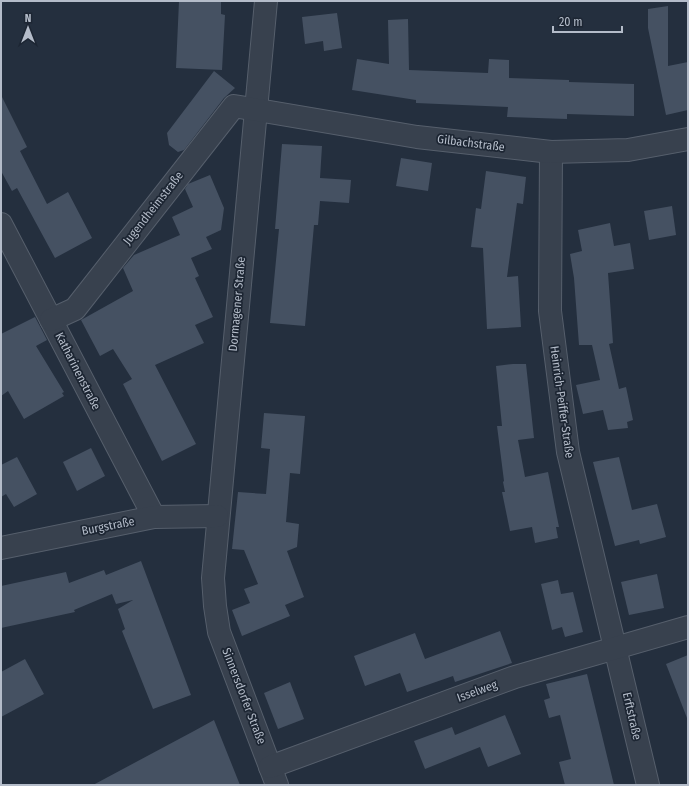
<svg xmlns="http://www.w3.org/2000/svg" width="689" height="786" font-family="'Fira Sans Condensed',sans-serif">
<rect width="100%" height="100%" fill="#242f3e"/>
<!-- building -->
<g fill="#455162">
<polygon points="179,1 221,1 221,14 225,15 222,70 176,68"/>
<polygon points="668,6 668,66 688,62 688,110 666,115 648,28 648,9"/>
<polygon points="337,13 342,48 324,51 323,41 305,44 302,17"/>
<polygon points="408,19 409,70 488,73 489,59 509,60 509,78 569,80 569,82 634,84 634,116 567,114 567,119 507,117 508,107 416,103 416,100 352,90 357,59 389,64 388,20"/>
<polygon points="214,71 235,88 224,98 184,150 178,152 169,145 167,133"/>
<polygon points="1,95 27,147 20,151 47,204 68,192 92,238 55,258 17,188 12,191 1,171"/>
<polygon points="282,144 322,146 320,178 351,180 349,203 320,201 318,225 314,225 305,326 270,323 279,229 275,229"/>
<polygon points="401,158 432,163 428,191 396,186"/>
<polygon points="486,171 526,177 523,204 517,203 507,277 518,276 521,327 487,329 483,248 471,247 476,208 481,209"/>
<polygon points="210,175 224,208 221,230 206,237 212,249 191,258 199,276 195,278 213,317 195,325 204,343 155,365 196,444 162,461 123,384 132,379 113,349 100,356 81,320 133,291 123,268 134,255 180,235 172,217 193,207 185,189 188,184"/>
<polygon points="672,206 676,235 649,240 644,211"/>
<polygon points="610,223 614,246 630,243 634,269 608,273 613,343 609,344 619,389 626,387 633,420 627,422 628,428 608,430 603,410 583,414 576,385 600,380 592,345 579,345 574,278 570,254 582,251 578,230"/>
<polygon points="35,317 47,340 36,346 64,392 62,393 64,396 24,419 8,391 1,396 1,334"/>
<polygon points="513,364 526,364 534,438 518,440 525,477 548,472 559,527 556,527 558,538 535,543 532,527 510,531 502,492 505,492 503,482 504,481 497,426 502,426 496,366"/>
<polygon points="264,413 305,416 300,474 290,473 286,522 299,524 297,547 287,551 304,597 285,605 290,616 242,636 232,610 250,603 244,589 258,584 244,550 232,549 238,492 266,494 270,449 261,448"/>
<polygon points="91,448 105,476 77,491 63,462"/>
<polygon points="17,457 37,494 14,507 6,494 1,497 1,465"/>
<polygon points="619,457 632,510 657,504 666,537 640,544 639,540 615,546 593,462"/>
<polygon points="141,561 191,695 153,709 122,631 125,629 118,609 133,600 116,604 112,594 74,610 75,612 1,628 1,586 66,572 69,583 104,570 106,575"/>
<polygon points="657,574 664,608 629,615 621,582"/>
<polygon points="558,580 561,594 573,592 583,632 565,637 562,627 552,630 541,584"/>
<polygon points="500,631 512,663 455,682 453,676 407,692 400,673 365,686 354,656 415,633 425,659"/>
<polygon points="688,655 688,717 687,718 666,664"/>
<polygon points="25,659 44,694 1,717 1,672"/>
<polygon points="587,674 599,723 614,785 565,785 559,762 571,759 560,715 549,718 544,700 550,698 546,684"/>
<polygon points="290,682 304,719 278,729 264,693"/>
<polygon points="505,715 521,754 488,767 480,747 425,769 414,741 452,727 455,735"/>
<polygon points="214,720 240,785 93,785 194,731"/>
</g>
<g fill="none" stroke-linecap="round" stroke-linejoin="round">
<!-- street casing -->
<g stroke="#565f6c" stroke-width="24">
<g id="street">
<polyline points="266,1 213,578 215,606 219,632 277,785"/>
<polyline points="551,152 550,311 568,452 648,785"/>
<polyline points="1,224 154,517"/>
<polyline points="51,320 75,309 234,106 417,137 551,152 628,150 688,139"/>
<polyline points="1,548 154,517 217,516"/>
<polyline points="270,767 515,677 688,627"/>
</g>
</g>
<!-- street -->
<use href="#street" stroke="#38414e" stroke-width="22"/>
</g>
<g text-anchor="middle" stroke-width="3.5" stroke-linejoin="round" paint-order="stroke">
<!-- street labels -->
<g font-size="12" fill="#b4bcc9" stroke="#1d2633">
<text transform="translate(471 143) rotate(7)" y="4">Gilbachstraße</text>
<text transform="translate(153 208) rotate(-52)" y="4">Jugendheimstraße</text>
<text transform="translate(237 304) rotate(-85)" y="4">Dormagener Straße</text>
<text transform="translate(78 371) rotate(63)" y="4">Katharinenstraße</text>
<text transform="translate(562 402) rotate(82)" y="4">Heinrich-Peiffer-Straße</text>
<text transform="translate(108 526) rotate(-11)" y="4">Burgstraße</text>
<text transform="translate(477 691) rotate(-20)" y="4">Isselweg</text>
<text transform="translate(244 696) rotate(69)" y="4">Sinnersdorfer Straße</text>
<text transform="translate(632 716) rotate(77)" y="4">Erftstraße</text>
</g>
</g>
<!-- border -->
<rect width="689" height="786" fill="none" stroke="#b4bcc9" stroke-width="4"/>
<!-- north arrow -->
<g transform="translate(28 28)" stroke="#1d2633" stroke-width="3" paint-order="stroke">
<path d="M0-3L7 15L0 10L-7 15Z" fill="#b4bcc9"/>
<text y="-6" font-size="11" font-weight="bold" text-anchor="middle" fill="#b4bcc9">N</text>
</g>
<!-- scale -->
<path d="M553 26v6h69v-6" fill="none" stroke="#b4bcc9" stroke-width="2"/>
<text x="559" y="26" font-size="12" fill="#b4bcc9" stroke="#1d2633" stroke-width="3" paint-order="stroke">20 m</text>
</svg>
